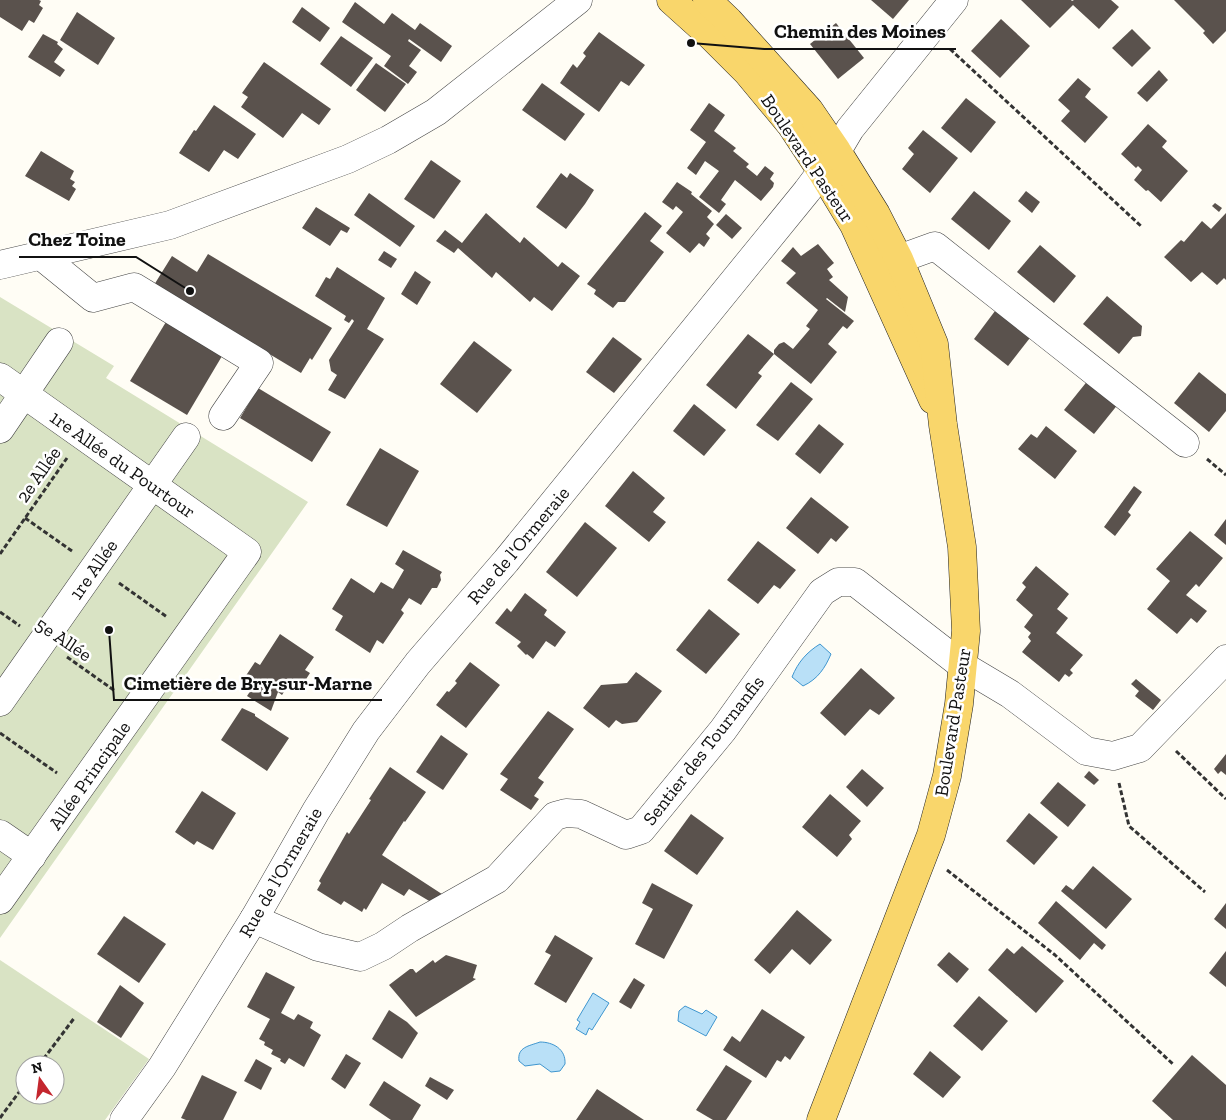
<svg xmlns="http://www.w3.org/2000/svg" width="1226" height="1120" font-family="'Zilla Slab',serif">
<rect width="100%" height="100%" fill="#fffdf5"/>
<!-- cemetery -->
<g fill="#d9e3c4" fill-rule="evenodd">
<polygon points="0,297 114,366 106,378 308,502 0,938"/>
<path d="M0 960 149 1059 105 1120H0ZM25 1065H55V1095H25Z"/>
</g>
<!-- water -->
<g fill="#b9e0f7" stroke="#3f96cf">
<path d="M820 644 831 654C825 668 818 679 803 686L792 677C798 662 807 652 820 644Z"/>
<polygon points="593,993 609,1003 592,1030 589,1028 586,1035 576,1029 580,1022 577,1020"/>
<polygon points="685,1006 702,1014 706,1010 717,1017 706,1036 678,1021 679,1011"/>
<path d="M540 1042C553 1042 566 1049 565 1064L560 1071 551 1072 540 1064 525 1066 519 1061C517 1047 529 1046 540 1042Z"/>
</g>
<!-- building -->
<g fill="#5a524d">
<polygon points="0,0 39,0 41,1 39,5 43,8 34,23 29,20 22,31 0,17"/>
<polygon points="871,0 909,0 893,19"/>
<polygon points="1021,0 1071,0 1072,1 1074,0 1111,0 1119,7 1099,29 1073,5 1050,28"/>
<polygon points="1174,0 1226,0 1226,31 1213,44 1203,33 1205,31"/>
<polygon points="355,2 384,24 392,13 415,30 420,23 452,46 441,62 409,39 408,41 421,50 409,66 417,72 408,84 384,66 391,56 342,22"/>
<polygon points="302,7 330,28 320,42 292,22"/>
<polygon points="77,12 115,38 98,65 60,40"/>
<polygon points="1001,19 1030,46 1000,78 971,51"/>
<polygon points="836,23 864,58 838,79 810,44"/>
<polygon points="1132,29 1151,48 1132,67 1112,48"/>
<polygon points="599,32 645,65 629,86 621,81 599,112 560,83 573,64 577,68 586,56 583,53"/>
<polygon points="43,34 58,42 57,44 63,49 54,62 65,70 60,77 28,57"/>
<polygon points="341,36 373,58 351,87 320,64"/>
<polygon points="264,62 331,109 319,125 302,113 283,138 241,107 248,97 242,93"/>
<polygon points="376,63 406,84 385,112 356,90"/>
<polygon points="1159,70 1168,80 1147,102 1137,93"/>
<polygon points="1078,78 1091,89 1085,97 1108,117 1085,143 1061,121 1070,111 1058,100"/>
<polygon points="542,83 585,114 565,141 522,110"/>
<polygon points="966,98 996,122 971,153 941,128"/>
<polygon points="709,103 725,115 714,131 736,148 733,151 749,164 746,167 757,176 765,166 774,173 770,179 774,183 773,187 761,201 735,180 721,200 726,204 719,213 699,197 719,171 705,161 696,175 687,168 706,142 690,130"/>
<polygon points="214,105 256,134 238,159 224,150 209,172 179,153 194,130 196,131"/>
<polygon points="1148,124 1167,141 1162,147 1188,171 1161,202 1148,190 1146,191 1134,180 1142,170 1138,166 1136,168 1121,154"/>
<polygon points="923,130 958,158 930,193 902,169 914,154 908,148"/>
<polygon points="41,151 74,171 70,179 75,182 72,186 76,189 69,201 25,176"/>
<polygon points="431,160 461,181 434,219 404,199"/>
<polygon points="561,173 567,178 570,173 594,190 585,204 566,229 536,207"/>
<polygon points="677,182 692,192 691,194 712,211 707,217 714,224 706,234 710,238 704,247 699,243 690,253 666,233 683,212 676,206 673,210 662,202"/>
<polygon points="974,191 1011,221 989,250 951,219"/>
<polygon points="1026,191 1040,202 1032,213 1018,201"/>
<polygon points="369,193 415,226 400,247 354,215"/>
<polygon points="1215,203 1222,208 1219,212 1212,206"/>
<polygon points="316,207 350,228 347,233 341,230 330,246 302,228"/>
<polygon points="645,212 662,226 650,241 664,252 625,302 618,302 613,308 594,294 596,290 587,284"/>
<polygon points="486,213 520,243 524,237 558,267 562,262 580,276 552,311 534,297 530,302 496,272 492,278 458,248 454,253 436,241 445,230 462,243"/>
<polygon points="1226,213 1226,280 1224,278 1217,285 1202,272 1191,282 1164,257 1181,240 1184,242 1202,221 1211,229"/>
<polygon points="726,214 742,228 732,239 716,225"/>
<polygon points="818,244 834,263 827,269 833,277 829,280 848,297 845,312 827,298 826,299 854,321 847,329 843,326 828,344 837,352 811,384 774,354 758,373 762,376 736,409 706,385 748,334 774,354 774,350 779,344 784,342 793,349 810,329 806,326 818,310 786,283 796,273 781,261 793,247 801,256"/>
<polygon points="1040,245 1076,276 1054,303 1017,272"/>
<polygon points="384,251 397,259 391,268 378,260"/>
<polygon points="208,254 332,328 312,360 310,358 301,373 154,285 172,256 197,272"/>
<polygon points="337,267 385,298 367,329 384,339 345,399 328,390 337,375 331,371 329,360 354,321 352,319 349,323 344,320 346,316 315,296 326,277 330,279"/>
<polygon points="415,271 431,282 417,305 401,294"/>
<polygon points="1107,296 1142,326 1141,336 1133,337 1119,354 1083,324"/>
<polygon points="998,307 1033,334 1008,366 974,339"/>
<polygon points="169,317 225,351 187,415 130,381"/>
<polygon points="613,337 642,359 614,393 586,372"/>
<polygon points="474,341 512,370 477,413 440,384"/>
<polygon points="1199,372 1226,394 1226,411 1209,432 1174,403"/>
<polygon points="1089,379 1119,403 1094,434 1064,410"/>
<polygon points="791,382 813,399 778,441 756,425"/>
<polygon points="258,388 331,432 312,462 240,418"/>
<polygon points="694,404 726,430 704,456 673,431"/>
<polygon points="819,424 844,444 820,474 795,454"/>
<polygon points="1046,426 1077,451 1055,479 1018,449 1031,434 1037,438"/>
<polygon points="380,448 419,471 387,527 346,505"/>
<polygon points="633,471 665,498 653,512 666,522 649,542 605,506"/>
<polygon points="1134,486 1142,492 1128,512 1131,515 1115,536 1104,527"/>
<polygon points="811,497 849,527 836,542 831,538 818,554 786,528"/>
<polygon points="1226,519 1226,545 1214,535"/>
<polygon points="585,522 617,548 577,597 546,572"/>
<polygon points="1190,531 1223,558 1199,587 1196,584 1186,595 1207,611 1197,623 1191,618 1177,634 1147,609 1170,581 1156,569"/>
<polygon points="758,541 796,570 780,589 774,585 758,604 727,580"/>
<polygon points="403,550 442,572 440,575 441,580 437,588 432,588 421,605 409,598 401,610 404,613 383,644 377,640 370,653 335,630 343,616 332,609 351,578 374,593 381,582 393,589 404,570 395,564"/>
<polygon points="1036,566 1069,594 1057,609 1068,618 1056,633 1083,655 1070,670 1073,673 1069,677 1065,674 1059,682 1022,652 1031,641 1028,637 1031,633 1024,627 1033,615 1016,600 1026,587 1022,583"/>
<polygon points="525,593 547,610 544,615 566,632 555,647 546,641 533,659 527,654 526,655 517,646 521,642 495,623 507,608 511,612"/>
<polygon points="709,609 740,634 706,674 676,650"/>
<polygon points="280,634 314,657 305,670 310,673 299,690 289,684 282,695 278,692 271,711 247,696 253,687 243,680 255,662 260,665"/>
<polygon points="470,662 500,685 466,728 436,705 447,691 449,692 457,683 455,681"/>
<polygon points="861,668 895,698 879,715 870,709 845,736 820,713"/>
<polygon points="636,672 662,691 637,722 622,724 616,720 609,728 583,708 601,685 627,683"/>
<polygon points="1136,679 1161,700 1153,710 1135,696 1139,691 1131,684"/>
<polygon points="242,708 255,714 255,716 289,738 267,771 221,740"/>
<polygon points="548,711 574,729 538,778 544,782 534,796 539,799 531,810 500,790 508,779 500,774"/>
<polygon points="441,735 468,754 443,790 416,772"/>
<polygon points="1226,754 1226,775 1221,771 1218,774 1214,769"/>
<polygon points="390,767 426,792 405,822 404,821 382,855 448,898 436,905 409,889 404,896 382,883 366,910 364,908 362,912 344,901 341,905 317,890 321,883 319,881 347,832 349,834 371,800 369,799"/>
<polygon points="862,769 884,788 867,807 846,787"/>
<polygon points="1089,771 1099,780 1094,785 1084,777"/>
<polygon points="1058,782 1086,805 1068,827 1040,803"/>
<polygon points="202,791 236,813 213,850 197,841 194,845 175,832"/>
<polygon points="830,794 861,821 849,835 852,839 837,857 802,827"/>
<polygon points="1029,813 1058,837 1034,865 1006,841"/>
<polygon points="691,814 724,838 697,875 664,851"/>
<polygon points="1093,866 1132,899 1106,929 1061,891 1066,885 1073,890"/>
<polygon points="652,883 693,905 664,959 635,944 653,909 642,903"/>
<polygon points="1056,901 1106,945 1102,950 1094,943 1080,960 1038,923"/>
<polygon points="1226,903 1226,929 1214,919"/>
<polygon points="797,910 832,940 810,965 792,949 770,974 754,960"/>
<polygon points="124,916 166,944 139,983 97,954"/>
<polygon points="555,935 593,958 566,1003 534,984 551,955 545,952"/>
<polygon points="1022,946 1064,981 1036,1013 988,970 1007,948 1014,954"/>
<polygon points="1226,951 1226,987 1209,973"/>
<polygon points="949,952 969,969 957,983 937,965"/>
<polygon points="446,955 477,965 473,978 476,979 416,1017 389,985 410,969 413,969 416,973 433,960 435,963"/>
<polygon points="266,972 295,987 281,1013 294,1020 298,1014 313,1022 310,1028 321,1035 304,1067 289,1058 285,1064 280,1061 281,1059 271,1054 273,1050 264,1045 265,1042 259,1039 270,1019 247,1007"/>
<polygon points="634,978 645,985 631,1009 619,1002"/>
<polygon points="120,985 144,1003 121,1038 97,1022"/>
<polygon points="979,996 1008,1021 982,1051 953,1026"/>
<polygon points="762,1009 805,1037 790,1060 785,1056 781,1062 777,1060 766,1078 723,1050 732,1036 740,1042"/>
<polygon points="389,1010 407,1022 418,1033 402,1059 372,1039"/>
<polygon points="930,1051 961,1077 943,1098 913,1074"/>
<polygon points="346,1054 361,1063 345,1089 331,1079"/>
<polygon points="1192,1055 1226,1085 1226,1120 1173,1120 1152,1101"/>
<polygon points="256,1059 272,1068 261,1090 244,1081"/>
<polygon points="726,1065 752,1081 726,1120 713,1120 696,1110"/>
<polygon points="202,1075 237,1092 223,1120 186,1120 181,1118"/>
<polygon points="430,1077 454,1090 447,1100 425,1086"/>
<polygon points="384,1081 421,1105 412,1120 391,1120 369,1105"/>
<polygon points="597,1089 606,1095 644,1120 576,1120"/>
</g>
<g fill="none" stroke-linecap="round" stroke-linejoin="round">
<!-- minor casing -->
<g stroke="#444" stroke-width="29">
<g id="minor">
<polyline points="40,255 93,298 134,287 259,363 223,416"/>
<polyline points="899,259 935,246 1185,443"/>
<polyline points="0,265 170,225 348,159 388,140 436,112 578,0"/>
<polyline points="0,377 247,552 0,900"/>
<polyline points="0,429 59,342"/>
<polyline points="0,702 186,437"/>
<polyline points="0,834 32,856"/>
<polyline points="254,919 318,947 360,957 383,946 410,928 497,879 555,816 566,813 581,814 626,835 641,830 723,730 822,592 838,582 855,582 963,666 1010,694 1086,751 1113,756 1140,748 1226,659"/>
<polyline points="124,1120 162,1067 254,919 316,811 366,731 418,663 506,561 807,191 837,151 850,129 954,0"/>
</g>
</g>
<!-- major casing -->
<g stroke="#222" stroke-width="29">
<g id="major">
<polyline points="671,0 711,36 747,72 791,125 822,172 854,225 933,400"/>
<polyline points="707,0 729,21 809,110 837,151 876,214 899,259 934,344 943,425 962,547 966,631 959,704 947,776 931,835 821,1120"/>
</g>
</g>
<!-- path -->
<g stroke="#333" stroke-width="3" stroke-dasharray="5 2.5" stroke-linecap="butt">
<polyline points="950,49 1142,227"/>
<polyline points="1207,459 1226,475"/>
<polyline points="25,518 72,551"/>
<polyline points="0,554 67,458"/>
<polyline points="119,583 167,617"/>
<polyline points="0,612 20,626"/>
<polyline points="67,657 115,691"/>
<polyline points="0,733 57,773"/>
<polyline points="1176,751 1226,799"/>
<polyline points="1119,783 1129,826 1205,892"/>
<polyline points="947,870 1055,955 1174,1065"/>
<polyline points="39,1065 75,1017"/>
<polyline points="0,1118 25,1084"/>
</g>
<!-- minor -->
<use href="#minor" stroke="#fff" stroke-width="28"/>
<!-- major -->
<use href="#major" stroke="#f9d66b" stroke-width="28"/>
</g>
<g text-anchor="middle" stroke-width="5" stroke-linejoin="round" paint-order="stroke">
<!-- street labels -->
<g font-size="19" fill="#111" stroke="#fff">
<text transform="translate(808 158) rotate(56)" y="7">Boulevard Pasteur</text>
<text transform="translate(123 464) rotate(35)" y="7">1re Allée du Pourtour</text>
<text transform="translate(38 474) rotate(-55)" y="7">2e Allée</text>
<text transform="translate(518 545) rotate(-50)" y="7">Rue de l'Ormeraie</text>
<text transform="translate(93 569) rotate(-55)" y="7">1re Allée</text>
<text transform="translate(64 639) rotate(34)" y="7">5e Allée</text>
<text transform="translate(952 722) rotate(-81)" y="7">Boulevard Pasteur</text>
<text transform="translate(703 750) rotate(-52)" y="7">Sentier des Tournanfis</text>
<text transform="translate(89 775) rotate(-55)" y="7">Allée Principale</text>
<text transform="translate(280 872) rotate(-60)" y="7">Rue de l'Ormeraie</text>
</g>
</g>
<!-- callouts -->
<path fill="none" stroke="#111" stroke-width="2" d="M691 43L764 49H956M190 291L136 257H19M109 630L114 700H382"/>
<g fill="#111" stroke="#fff" stroke-width="2">
<circle cx="691" cy="43" r="5"/>
<circle cx="190" cy="291" r="5"/>
<circle cx="109" cy="630" r="5"/>
</g>
<g font-size="20" text-anchor="middle" font-weight="bold" fill="#111" stroke="#fff" stroke-width="5" stroke-linejoin="round" paint-order="stroke">
<text x="860" y="38">Chemin des Moines</text>
<text x="77" y="246">Chez Toine</text>
<text x="248" y="690">Cimetière de Bry-sur-Marne</text>
</g>
<!-- north arrow -->
<g transform="translate(40 1080) rotate(346)"><circle r="24" fill="#ffffff" stroke="#a0a0a0"/>
<path d="M0-4L9 19L0 12L-9 19Z" fill="#c4262e"/>
<text y="-8" font-size="14" font-weight="bold" text-anchor="middle" fill="#111111">N</text>
</g>
</svg>
